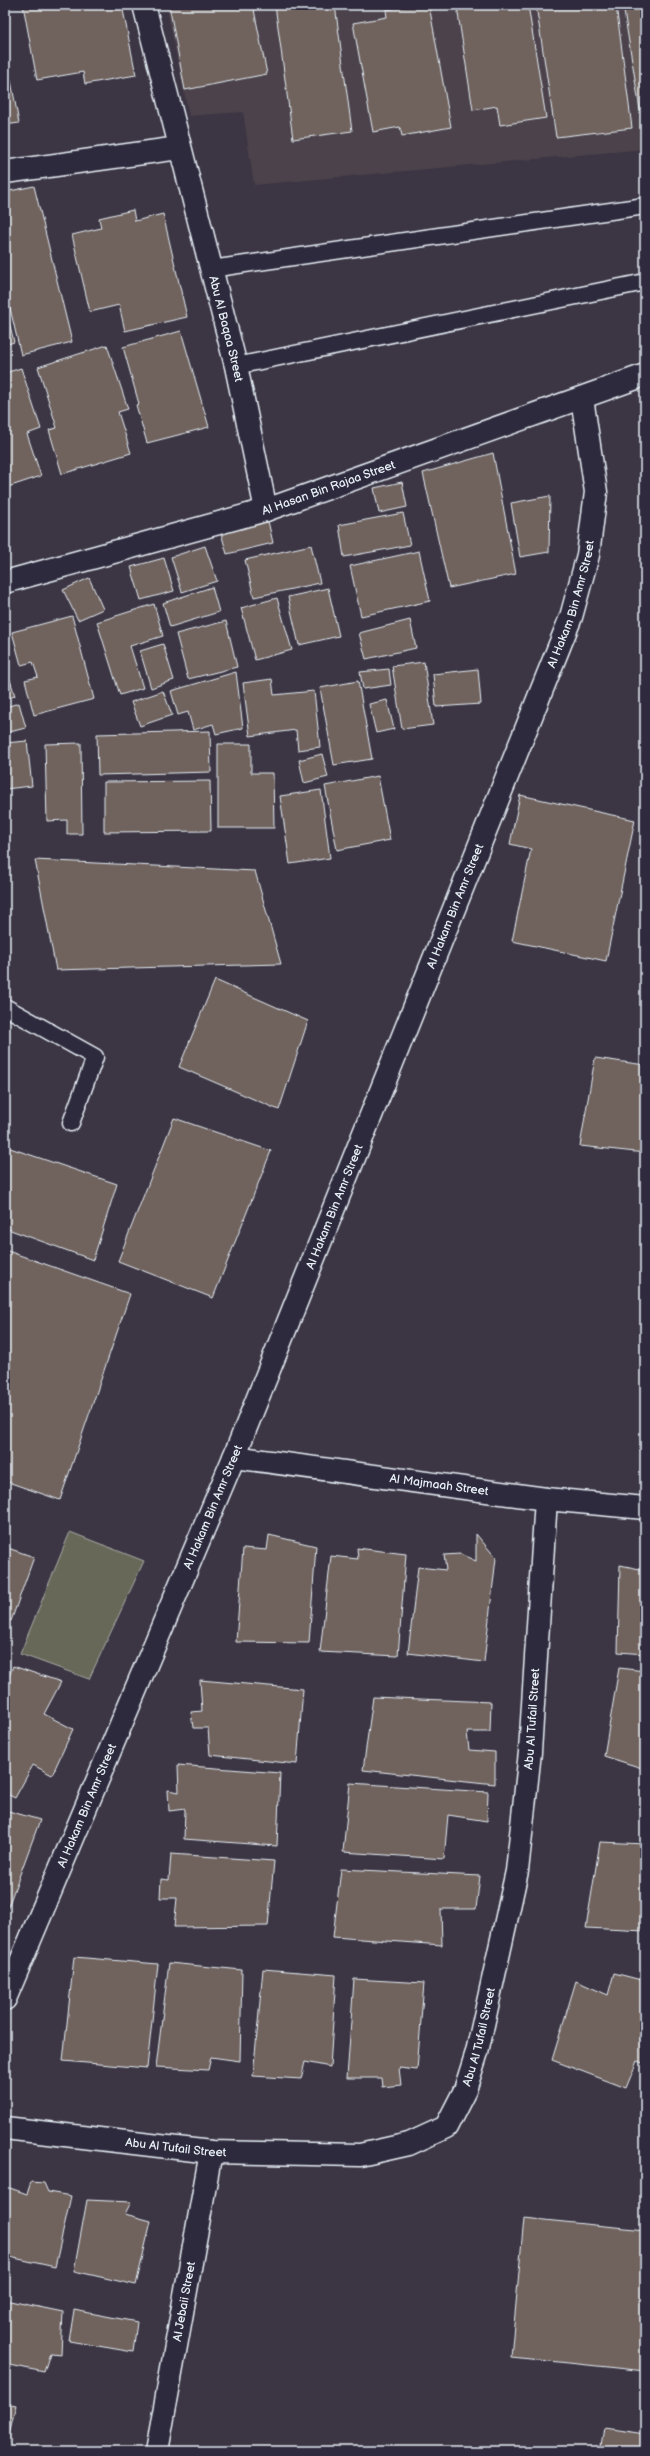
<svg xmlns="http://www.w3.org/2000/svg" width="650" height="2456" font-family="'Balsamiq Sans',sans-serif">
<rect width="100%" height="100%" fill="#3c3543"/>
<filter id="ink" filterUnits="userSpaceOnUse"><feTurbulence type="fractalNoise" baseFrequency=".025" numOctaves="2"/><feDisplacementMap in="SourceGraphic" scale="8" xChannelSelector="R" yChannelSelector="G"/><feConvolveMatrix kernelMatrix="1 2 1 2 8 2 1 2 1" color-interpolation-filters="sRGB"/></filter>
<g filter="url(#ink)">
<!-- built -->
<polygon fill="#4b424b" points="166,5 645,5 645,149 254,185 243,112 189,116"/>
<!-- green -->
<polygon fill="#676859" stroke="#a8aca8" points="70,1532 144,1561 89,1679 20,1654"/>
<!-- building -->
<g fill="#6f625d" stroke="#e8f1f8">
<polygon points="23,5 122,5 136,75 85,84 83,72 37,80"/>
<polygon points="169,5 253,5 267,74 185,90"/>
<polygon points="275,5 335,5 352,131 293,139"/>
<polygon points="414,5 429,5 451,127 402,136 400,127 373,132 353,23 387,17 386,10"/>
<polygon points="474,5 528,5 546,118 500,125 497,106 473,110 457,7"/>
<polygon points="536,5 616,5 632,128 556,137"/>
<polygon points="623,5 645,5 645,109 640,110"/>
<polygon points="5,49 19,123 5,125"/>
<polygon points="34,186 72,342 21,355 5,287 5,192"/>
<polygon points="133,210 135,221 163,214 187,317 125,331 119,305 90,312 72,235 101,228 99,218"/>
<polygon points="5,305 14,342 5,345"/>
<polygon points="181,331 209,427 147,443 136,405 139,404 123,347"/>
<polygon points="107,345 128,409 118,412 131,453 62,474 49,430 57,428 38,367"/>
<polygon points="21,368 41,429 27,434 41,476 5,488 5,373"/>
<polygon points="493,453 516,574 449,588 423,473"/>
<polygon points="402,482 407,507 379,513 374,488"/>
<polygon points="550,496 549,552 520,557 511,503"/>
<polygon points="403,513 410,545 344,557 339,525"/>
<polygon points="268,521 273,543 227,554 221,533"/>
<polygon points="311,545 320,583 254,597 245,560"/>
<polygon points="205,546 217,581 182,592 171,557"/>
<polygon points="419,551 430,601 361,616 350,566"/>
<polygon points="164,558 174,591 141,600 131,567"/>
<polygon points="89,578 103,609 78,620 63,590"/>
<polygon points="212,587 219,612 170,627 163,603"/>
<polygon points="328,588 339,636 299,645 288,597"/>
<polygon points="277,598 292,650 255,660 241,608"/>
<polygon points="154,604 163,636 130,646 143,688 120,695 97,622"/>
<polygon points="72,616 94,699 34,715 25,680 38,677 33,662 21,665 12,632"/>
<polygon points="410,620 416,648 366,659 359,633"/>
<polygon points="226,621 237,667 188,679 176,634"/>
<polygon points="163,644 174,680 151,688 140,651"/>
<polygon points="424,662 433,725 402,729 392,666"/>
<polygon points="389,669 391,685 363,689 360,672"/>
<polygon points="478,669 481,704 436,707 433,674"/>
<polygon points="236,672 243,728 216,734 213,724 193,730 188,712 178,715 171,691"/>
<polygon points="8,673 15,696 5,699 5,674"/>
<polygon points="272,679 274,695 314,691 320,747 298,750 296,730 250,736 243,683"/>
<polygon points="358,681 372,759 334,765 320,688"/>
<polygon points="163,691 172,715 140,726 131,702"/>
<polygon points="387,700 394,729 376,733 369,704"/>
<polygon points="19,703 26,728 5,733 5,707"/>
<polygon points="210,731 211,772 98,775 97,734"/>
<polygon points="27,741 32,786 5,789 5,743"/>
<polygon points="81,743 82,834 67,834 67,820 47,821 45,744"/>
<polygon points="218,744 251,744 251,773 273,773 274,828 218,828"/>
<polygon points="322,754 328,777 304,783 299,760"/>
<polygon points="378,776 390,840 337,850 325,786"/>
<polygon points="210,781 211,831 104,832 104,782"/>
<polygon points="321,790 330,858 290,864 280,796"/>
<polygon points="520,795 635,820 606,961 512,941 531,849 510,844"/>
<polygon points="35,860 255,871 281,964 56,970"/>
<polygon points="215,980 308,1021 279,1110 179,1067"/>
<polygon points="595,1058 645,1065 645,1153 580,1146"/>
<polygon points="174,1118 271,1151 213,1298 118,1261"/>
<polygon points="7,1147 117,1184 93,1260 5,1228 5,1152"/>
<polygon points="5,1250 130,1294 60,1500 5,1481"/>
<polygon points="476,1534 496,1558 484,1662 408,1653 418,1567 446,1570 444,1555 460,1554 476,1561"/>
<polygon points="269,1535 316,1546 309,1643 236,1642 243,1548 267,1550"/>
<polygon points="5,1547 34,1557 11,1621 5,1618"/>
<polygon points="357,1548 406,1554 398,1656 320,1652 331,1556 358,1559"/>
<polygon points="620,1565 645,1570 645,1654 618,1652"/>
<polygon points="13,1666 61,1682 44,1714 73,1729 52,1775 33,1765 15,1798 5,1793 5,1687"/>
<polygon points="619,1668 645,1671 645,1769 604,1756"/>
<polygon points="200,1680 303,1689 297,1764 210,1755 208,1728 193,1728 191,1712 202,1711"/>
<polygon points="373,1697 491,1702 490,1732 467,1732 469,1750 495,1752 495,1784 363,1770"/>
<polygon points="178,1765 280,1773 277,1846 184,1839 185,1809 169,1811 168,1790 179,1792"/>
<polygon points="350,1783 488,1792 487,1821 448,1815 444,1859 343,1852"/>
<polygon points="5,1810 40,1820 5,1915"/>
<polygon points="600,1842 645,1844 645,1931 586,1928"/>
<polygon points="171,1854 274,1861 268,1926 174,1927 177,1898 160,1898 161,1879 169,1880"/>
<polygon points="341,1869 480,1876 476,1909 441,1909 442,1945 333,1937"/>
<polygon points="74,1957 158,1964 147,2068 63,2061"/>
<polygon points="169,1963 242,1970 240,2061 211,2057 208,2070 156,2067"/>
<polygon points="263,1969 336,1975 330,2067 305,2062 301,2079 253,2076"/>
<polygon points="614,1973 645,1981 645,2064 637,2061 626,2088 552,2060 576,1981 608,1995"/>
<polygon points="354,1979 424,1983 417,2070 399,2068 401,2085 382,2087 381,2078 347,2078"/>
<polygon points="31,2182 44,2183 48,2192 71,2196 55,2267 5,2256 7,2187 27,2194"/>
<polygon points="87,2200 131,2202 125,2214 151,2221 136,2285 74,2271"/>
<polygon points="524,2218 645,2230 645,2371 511,2357"/>
<polygon points="5,2300 63,2312 61,2354 50,2353 44,2372 5,2364"/>
<polygon points="74,2310 137,2322 133,2352 69,2341"/>
<polygon points="5,2403 16,2405 5,2451"/>
<polygon points="604,2428 645,2434 645,2451 600,2451"/>
</g>
<g fill="none" stroke-linecap="round" stroke-linejoin="round">
<!-- service casing -->
<g stroke="#e8f1f8" stroke-width="19">
<g id="service">
<polyline points="211,269 645,206"/>
<polyline points="236,366 645,282"/>
<polyline points="5,1007 95,1057 71,1123"/>
</g>
</g>
<!-- minor casing -->
<g stroke="#e8f1f8" stroke-width="25">
<g id="minor">
<path id="s1" d="M144 5 236 366 266 510"/>
<polyline points="5,172 179,148"/>
<path id="s2" d="M5 582 266 510 645 375"/>
<path id="s3" d="M234 1457 546 1499 645 1508"/>
<path id="s4" d="M5 1999 234 1457 571 617 588 555 596 492 582 398"/>
<path id="s5" d="M5 2128 211 2152 360 2155 409 2144 446 2127 465 2090 477 2052 517 1871 530 1752 546 1499"/>
<path id="s6" d="M157 2451 211 2152"/>
</g>
</g>
<!-- service -->
<use href="#service" stroke="#2f2a3d" stroke-width="16"/>
<!-- minor -->
<use href="#minor" stroke="#2f2a3d" stroke-width="22"/>
</g>
</g>
<g text-anchor="middle" stroke-width="3.5" stroke-linejoin="round" paint-order="stroke">
<!-- street labels -->
<g font-size="12" fill="#e8f1f8" stroke="#2f2a3d">
<text dy="4" stroke="none"><textPath href="#s1" startOffset="334">Abu Al Baqaa Street</textPath></text>
<text dy="4" stroke="none"><textPath href="#s2" startOffset="337">Al Hasan Bin Rajaa Street</textPath></text>
<text dy="4" stroke="none"><textPath href="#s4" startOffset="1506">Al Hakam Bin Amr Street</textPath></text>
<text dy="4" stroke="none"><textPath href="#s4" startOffset="1182">Al Hakam Bin Amr Street</textPath></text>
<text dy="4" stroke="none"><textPath href="#s4" startOffset="858">Al Hakam Bin Amr Street</textPath></text>
<text dy="4" stroke="none"><textPath href="#s3" startOffset="207">Al Majmaah Street</textPath></text>
<text dy="4" stroke="none"><textPath href="#s4" startOffset="534">Al Hakam Bin Amr Street</textPath></text>
<text dy="4" stroke="none"><textPath href="#s5" startOffset="867">Abu Al Tufail Street</textPath></text>
<text dy="4" stroke="none"><textPath href="#s4" startOffset="210">Al Hakam Bin Amr Street</textPath></text>
<text dy="4" stroke="none"><textPath href="#s5" startOffset="544">Abu Al Tufail Street</textPath></text>
<text dy="4" stroke="none"><textPath href="#s5" startOffset="172">Abu Al Tufail Street</textPath></text>
<text dy="4" stroke="none"><textPath href="#s6" startOffset="152">Al Jebaii Street</textPath></text>
</g>
</g>
<!-- margin -->
<rect width="650" height="2456" fill="none" stroke="#2f2a3d" stroke-width="20"/>
<rect x="10" y="10" width="630" height="2436" fill="none" stroke="#e8f1f8" stroke-width="1.5" filter="url(#ink)"/>
</svg>
